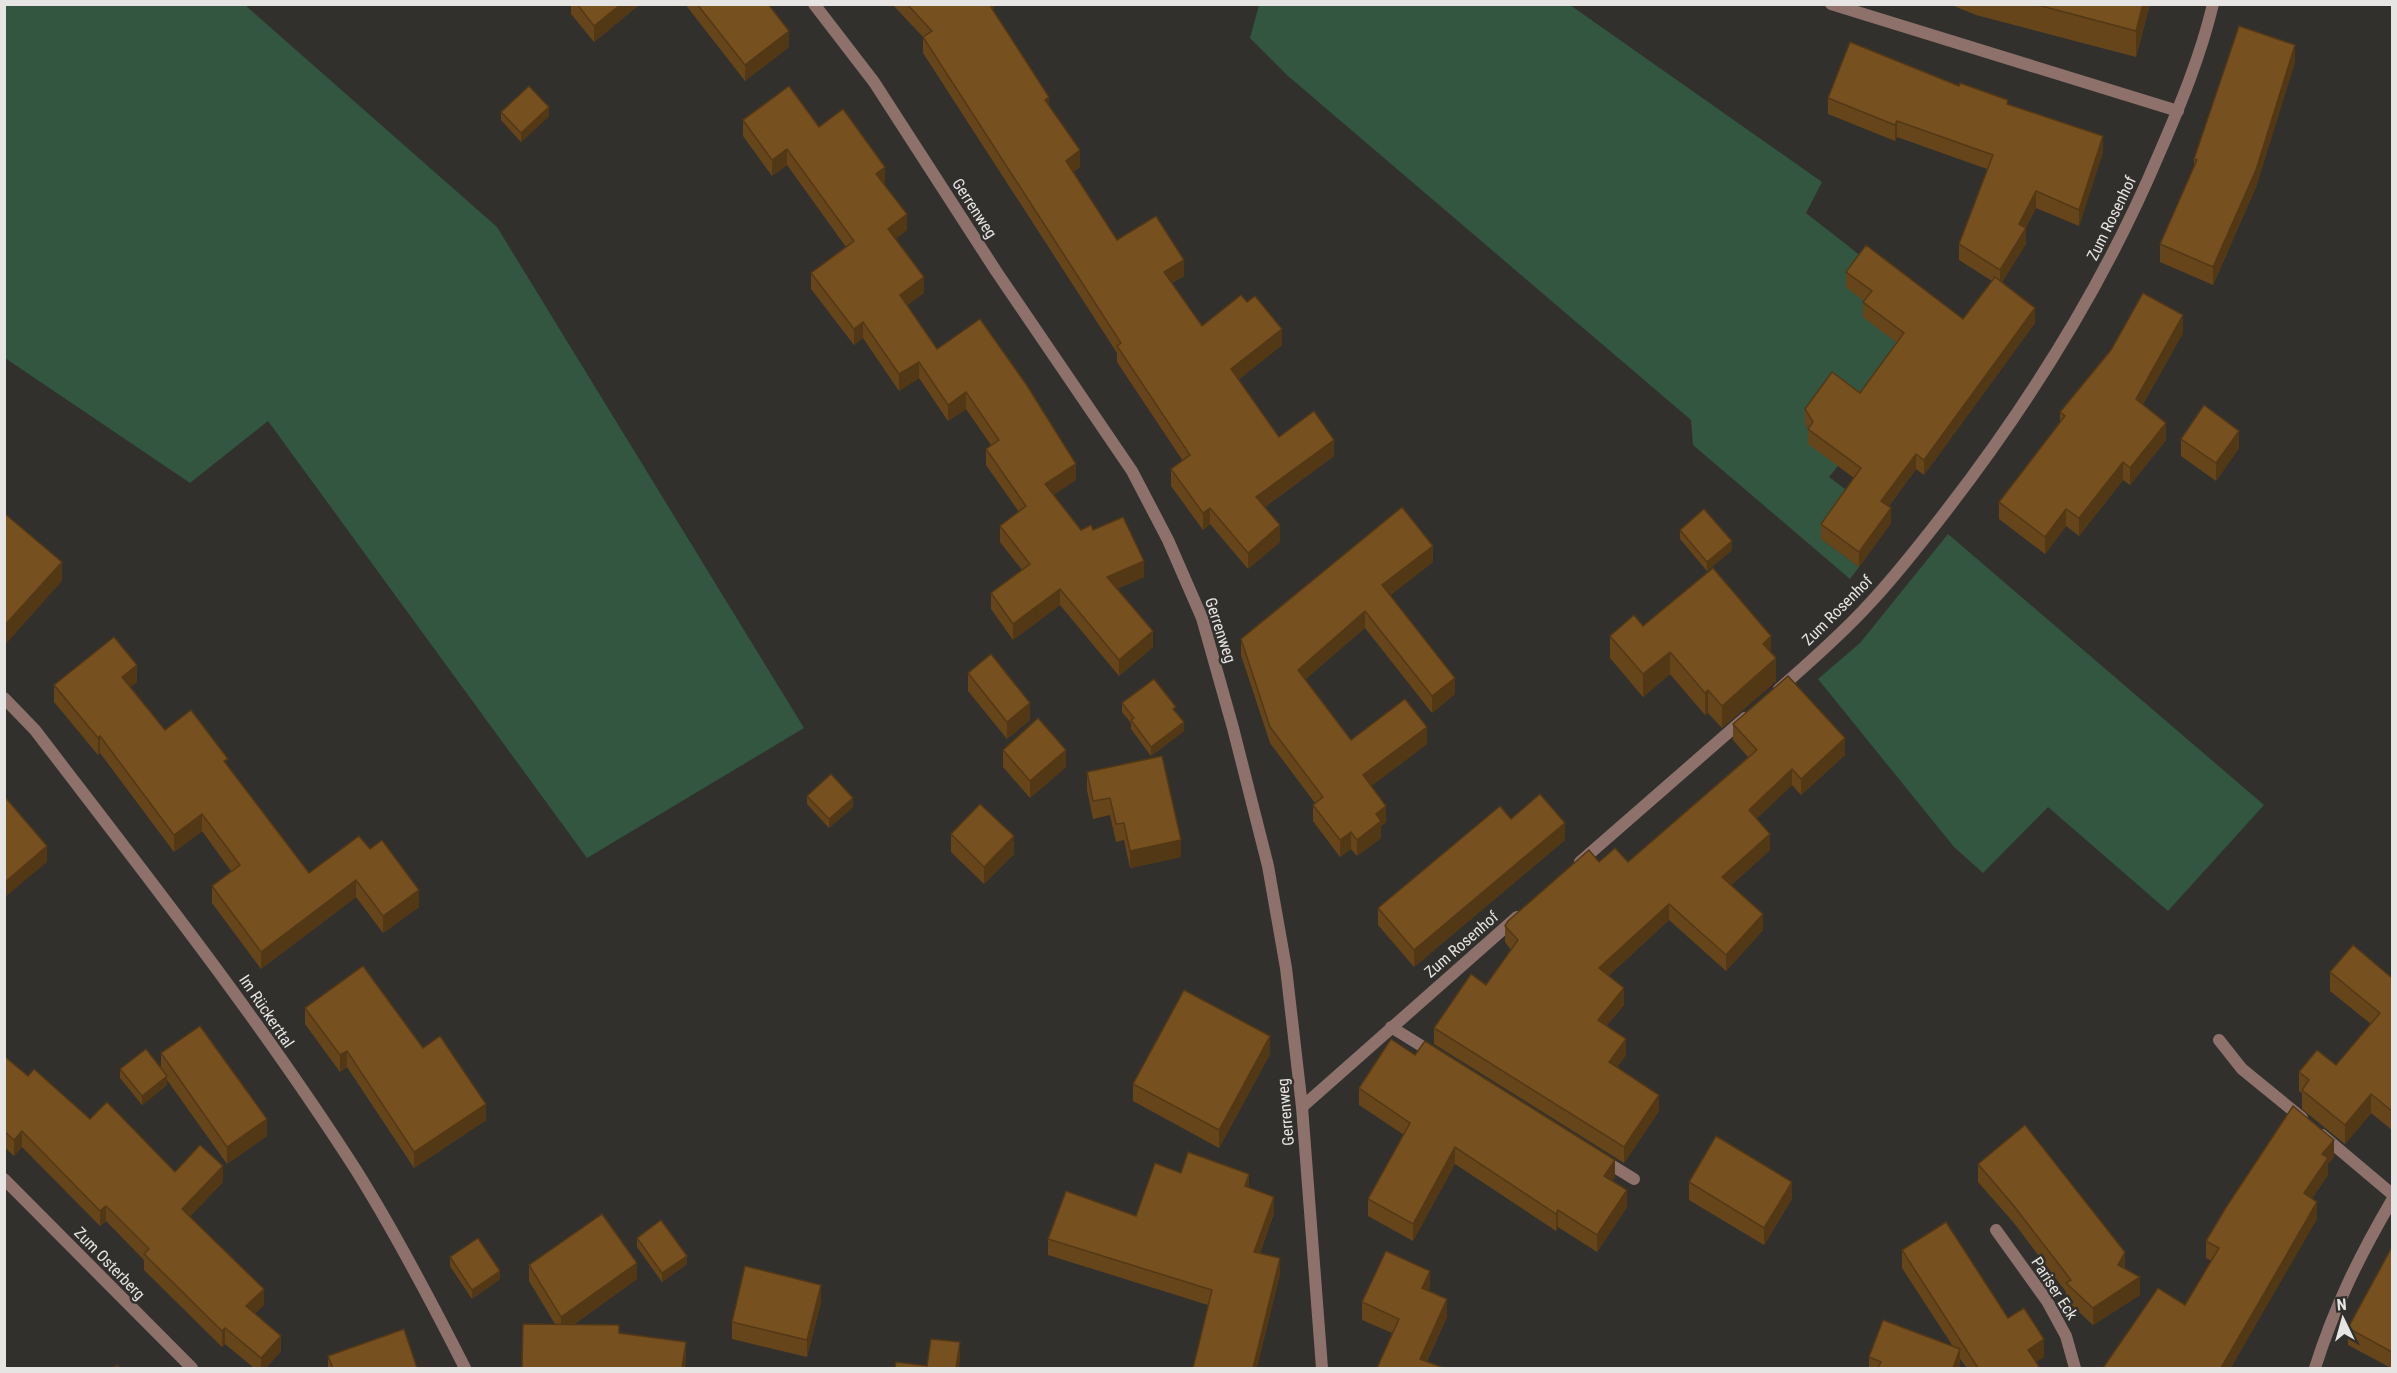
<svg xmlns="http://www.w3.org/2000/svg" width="2397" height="1373" font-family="'Roboto Condensed',sans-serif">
<rect width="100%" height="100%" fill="#31302d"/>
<!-- green -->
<g fill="#32563f">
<polygon points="4,5 245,5 497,227 804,728 587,858 268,421 190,483 5,358"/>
<polygon points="1259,5 1570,5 1822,182 1806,213 1866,260 1872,306 1900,345 1838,466 1829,477 1853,495 1821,539 1859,567 1850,579 1693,445 1691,420 1288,76 1250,38"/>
<polygon points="1948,534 2264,805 2168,911 2048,807 1983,873 1954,847 1818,679 1860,643"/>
</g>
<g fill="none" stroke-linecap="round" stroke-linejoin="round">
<!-- service -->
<g stroke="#8d716a" stroke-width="12">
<polyline points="1391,1027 1433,1053"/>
<polyline points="2219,1040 2242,1069 2302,1118"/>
<polyline points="2322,1135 2392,1194"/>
<polyline points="1603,1160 1634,1179"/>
</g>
<!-- minor -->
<g stroke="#8d716a" stroke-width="12">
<polyline points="814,4 874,82 996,271 1132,471 1168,540 1202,618 1233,728 1268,866 1286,968 1302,1107 1322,1368"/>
<polyline points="1831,4 2178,111"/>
<path d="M1779 689C1810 662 1843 633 1871 602 1898 573 1922 542 1946 511 2031 401 2105 282 2159 154 2180 106 2201 55 2213 4"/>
<path d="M4 698 35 730C145 874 258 1017 356 1170 396 1234 431 1301 465 1368"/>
<polyline points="1580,862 1745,718"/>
<polyline points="1302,1107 1517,917"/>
<polyline points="4,1179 192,1368"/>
<polyline points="1996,1230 2047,1301 2066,1336 2075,1368"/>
</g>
<!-- tertiary -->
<path stroke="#8d716a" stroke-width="12" d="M2315 1368C2335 1305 2359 1257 2392 1200"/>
</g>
<!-- wall -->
<g fill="#66451b">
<polygon points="571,4 640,4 594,42 571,14"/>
<polygon points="685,4 768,4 789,47 745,81"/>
<polygon points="892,4 994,4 994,8 992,10 1049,106 1080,167 1073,172 1117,240 1184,276 1172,283 1202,326 1282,345 1238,380 1279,437 1334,456 1265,507 1280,542 1248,569 1210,524 1203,530 1171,486 1171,469 1183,461 1117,362 1117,353 923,53 923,37"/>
<polygon points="1949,4 2150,4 2136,57 1976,15"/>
<polygon points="2295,62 2256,187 2213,285 2160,262 2160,244 2194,167 2194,159"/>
<polygon points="1828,98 2008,105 2103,152 2079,226 2036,208 2026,227 2026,244 2002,282 2035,323 1924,475 1916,469 1889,506 1891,523 1859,567 1821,539 1821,524 1854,478 1808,444 1808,429 1805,424 1805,409 1860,393 1897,343 1863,317 1863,302 1864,301 1846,287 1846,272 1963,319 1992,281 1959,260 1959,244 1987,169 1897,137 1895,141 1828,114"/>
<polygon points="501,112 549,116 521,142 501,120"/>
<polygon points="743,120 819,127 885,183 884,184 907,230 895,239 924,293 907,305 937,349 1076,480 1053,495 1081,530 1093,530 1144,577 1117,589 1153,647 1119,676 1060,605 1013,640 991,609 991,593 1022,570 1000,542 1000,526 1019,512 986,465 986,449 991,445 966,409 948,421 919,378 899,391 863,338 854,345 811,289 811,273 846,247 787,165 772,176 743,136"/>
<polygon points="2183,333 2143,404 2166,440 2130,485 2123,480 2079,536 2066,526 2045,554 1999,519 1999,502 2060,422 2060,412"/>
<polygon points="2181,439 2239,448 2216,481 2181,456"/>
<polygon points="1680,530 1732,550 1707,571 1680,539"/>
<polygon points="1433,562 1390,595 1455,694 1432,713 1365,628 1305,679 1351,740 1427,744 1371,786 1386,822 1381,826 1381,838 1357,856 1351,849 1340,857 1313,821 1313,805 1315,803 1270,743 1241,655 1241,639"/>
<polygon points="1643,626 1771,653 1776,681 1722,728 1708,713 1705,715 1670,674 1643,697 1610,658 1610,636"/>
<polygon points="968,673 1030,720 1007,739 968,691"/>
<polygon points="137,682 130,687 165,730 228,766 309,873 370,849 419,907 383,933 356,897 261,969 212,903 212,886 231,871 202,831 174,852 100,753 98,755 54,702 54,685"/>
<polygon points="1122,703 1176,712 1184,731 1151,756 1131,729 1131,723 1122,712"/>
<polygon points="1733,724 1845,755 1801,795 1792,785 1757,818 1770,850 1731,885 1763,930 1726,971 1669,920 1608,976 1624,1005 1607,1025 1626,1055 1617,1067 1659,1111 1624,1163 1434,1044 1434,1028 1486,985 1511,950 1505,942 1505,926 1599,862 1628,862 1748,757 1733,740"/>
<polygon points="1003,750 1066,767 1030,798 1003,767"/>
<polygon points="1087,772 1181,857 1130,868 1124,840 1116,842 1110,815 1093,819 1087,790"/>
<polygon points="807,796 853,807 829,828 807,804"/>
<polygon points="1511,819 1565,840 1414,967 1378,925 1378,908"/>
<polygon points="951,834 1014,854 984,884 951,852"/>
<polygon points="2330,972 2392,978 2392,1130 2371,1113 2345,1144 2302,1109 2302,1093 2299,1091 2299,1072 2336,1065 2371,1024 2330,991"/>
<polygon points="305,1008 486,1120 414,1168 347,1067 340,1072 305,1024"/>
<polygon points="161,1053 267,1136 227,1164 167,1080 167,1085 142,1105 120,1078 120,1069 161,1068"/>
<polygon points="1270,1054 1219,1148 1133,1101 1133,1084"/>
<polygon points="1415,1055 1615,1177 1612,1181 1627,1207 1597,1252 1558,1227 1556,1231 1455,1164 1413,1241 1368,1216 1368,1199 1404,1135 1359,1105 1359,1088"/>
<polygon points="4,1056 28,1076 90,1119 175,1172 223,1182 190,1216 264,1305 255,1313 281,1351 266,1368 254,1368 225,1344 222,1347 144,1270 144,1260 106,1221 100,1226 22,1147 14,1156 4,1147"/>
<polygon points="2334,1157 2328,1164 2328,1175 2312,1198 2317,1219 2185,1305 2212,1261 2206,1258 2206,1241"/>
<polygon points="1978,1164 2125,1269 2140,1295 2093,1325 2066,1300 2066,1292 2014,1223 1978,1182"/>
<polygon points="1181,1173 1249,1188 1274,1213 1260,1253 1280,1275 1208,1305 1048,1255 1048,1239 1136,1216"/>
<polygon points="1689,1182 1792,1199 1764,1245 1689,1200"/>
<polygon points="637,1238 687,1264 662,1282 637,1247"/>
<polygon points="2392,1247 2392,1368 2391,1368 2348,1345 2348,1328"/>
<polygon points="1902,1250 2008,1318 2044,1357 2036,1362 2040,1368 1967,1368 1960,1359 1960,1368 1869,1368 1869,1357 1952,1345 1902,1268"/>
<polygon points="450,1257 500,1279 472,1299 450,1266"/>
<polygon points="529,1265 637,1279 573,1325 619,1333 686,1359 555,1324 529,1281"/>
<polygon points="1430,1288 1428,1291 1447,1317 1427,1361 1377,1368 1392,1333 1362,1320 1362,1302"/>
<polygon points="821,1302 807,1357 732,1339 732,1322"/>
<polygon points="328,1356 417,1368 328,1368"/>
</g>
<!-- shaded-wall -->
<g fill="#533816">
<polygon points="621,4 640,4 594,42 594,26"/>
<polygon points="985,4 994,4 994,8 985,15"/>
<polygon points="2143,4 2150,4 2136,57 2136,31"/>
<polygon points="789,31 789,47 745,81 745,65"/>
<polygon points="2295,45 2295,62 2256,187 2213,285 2213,267"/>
<polygon points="1049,97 1049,114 1045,100"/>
<polygon points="549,107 549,116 521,142 521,133"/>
<polygon points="1897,121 1897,137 1895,141 1895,125"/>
<polygon points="2103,136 2103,152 2079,226 2079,210"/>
<polygon points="787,149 787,165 772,176 772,160"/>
<polygon points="1080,150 1080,167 1066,177 1066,161"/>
<polygon points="885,167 885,183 876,190 876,174"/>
<polygon points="2036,191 2036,208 2025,228 2026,228 2026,244 2000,286 2000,270 2019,224"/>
<polygon points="907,214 907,230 888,245 888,229"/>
<polygon points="1184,260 1184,276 1164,288 1164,272"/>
<polygon points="924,277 924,293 900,311 900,295"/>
<polygon points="2035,308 2035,323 1924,475 1924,460"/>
<polygon points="2183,315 2183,333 2136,416 2136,399"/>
<polygon points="863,322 863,338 854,345 854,329"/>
<polygon points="1282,329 1282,345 1231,386 1231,369"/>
<polygon points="919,362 919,378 899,391 899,374"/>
<polygon points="966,392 966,409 948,421 948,405"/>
<polygon points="2166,423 2166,440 2130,485 2130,468"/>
<polygon points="2239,431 2239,448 2216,481 2216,463"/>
<polygon points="1334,440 1334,456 1256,513 1256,497"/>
<polygon points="1916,454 1916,469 1881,516 1881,501"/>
<polygon points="2123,462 2123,480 2079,536 2079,518"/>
<polygon points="1076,464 1076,480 1045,500 1045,484"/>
<polygon points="1210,508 1210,524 1203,530 1203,513"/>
<polygon points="1891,508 1891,523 1859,567 1859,552"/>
<polygon points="2066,509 2066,526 2045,554 2045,537"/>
<polygon points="1280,525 1280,542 1248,569 1248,553"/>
<polygon points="1732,541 1732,550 1707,571 1707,562"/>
<polygon points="1433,546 1433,562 1382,602 1382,585"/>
<polygon points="1144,561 1144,577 1107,593 1107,577"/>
<polygon points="62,562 62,581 4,646 4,626"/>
<polygon points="1060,589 1060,605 1013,640 1013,624"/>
<polygon points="1365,611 1365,628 1298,686 1298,670"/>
<polygon points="1153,631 1153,647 1119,676 1119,660"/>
<polygon points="1771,636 1771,658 1763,644"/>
<polygon points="1670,652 1670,674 1643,697 1643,674"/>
<polygon points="1776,658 1776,681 1722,728 1722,706"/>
<polygon points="137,665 137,682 122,694 122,677"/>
<polygon points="1455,678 1455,694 1432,713 1432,696"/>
<polygon points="1708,690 1708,713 1705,715 1705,693"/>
<polygon points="1030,703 1030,720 1007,739 1007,722"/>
<polygon points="1184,722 1184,731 1151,756 1151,747"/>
<polygon points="1427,727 1427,744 1363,792 1363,775"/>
<polygon points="100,736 100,753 98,755 98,738"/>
<polygon points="1845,738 1845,755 1801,795 1801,779"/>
<polygon points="1066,750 1066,767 1030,798 1030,781"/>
<polygon points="1792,769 1792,785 1749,826 1749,810"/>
<polygon points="853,798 853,807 829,828 829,819"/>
<polygon points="1386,806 1386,822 1381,826 1381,838 1357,856 1357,840 1376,814"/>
<polygon points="202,814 202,831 174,852 174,835"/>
<polygon points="1565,823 1565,840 1414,967 1414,950"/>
<polygon points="1351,832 1351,849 1340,857 1340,840"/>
<polygon points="1770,834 1770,850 1722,894 1722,877"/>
<polygon points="1014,836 1014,854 984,884 984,867"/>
<polygon points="1181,840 1181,857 1130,868 1130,851"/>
<polygon points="47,846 47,862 4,898 4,883"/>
<polygon points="356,880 356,897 261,969 261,952"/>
<polygon points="419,890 419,907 383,933 383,916"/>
<polygon points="1669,904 1669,920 1599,985 1599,968"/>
<polygon points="1763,914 1763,930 1726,971 1726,955"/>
<polygon points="1624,988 1624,1005 1598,1036 1598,1020"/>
<polygon points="1270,1036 1270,1054 1219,1148 1219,1130"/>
<polygon points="1626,1039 1626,1055 1609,1079 1609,1062"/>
<polygon points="347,1051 347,1067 340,1072 340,1055"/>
<polygon points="167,1076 167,1085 142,1105 142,1096"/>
<polygon points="2371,1094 2371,1113 2345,1144 2345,1125"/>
<polygon points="1659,1095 1659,1111 1624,1163 1624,1147"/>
<polygon points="486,1104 486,1120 414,1168 414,1152"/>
<polygon points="267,1119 267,1136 227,1164 227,1147"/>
<polygon points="22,1131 22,1147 14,1156 14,1140"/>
<polygon points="2334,1140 2334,1157 2328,1164 2328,1175 2304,1210 2304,1193 2322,1154"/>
<polygon points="1455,1147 1455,1164 1413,1241 1413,1224"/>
<polygon points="1615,1160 1615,1177 1604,1193 1604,1176"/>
<polygon points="223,1166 223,1182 182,1225 182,1209"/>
<polygon points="1249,1174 1249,1190 1245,1186"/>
<polygon points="1792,1182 1792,1199 1764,1245 1764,1228"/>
<polygon points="1627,1190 1627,1207 1597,1252 1597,1235"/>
<polygon points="1274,1197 1274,1213 1254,1268 1254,1252"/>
<polygon points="2317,1202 2317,1219 2231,1368 2221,1368"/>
<polygon points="106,1206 106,1221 100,1226 100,1211"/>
<polygon points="1558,1210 1558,1227 1556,1231 1556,1214"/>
<polygon points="2125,1252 2125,1269 2118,1265"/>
<polygon points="687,1256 687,1264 662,1282 662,1273"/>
<polygon points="1280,1258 1280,1275 1257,1368 1253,1368"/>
<polygon points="637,1263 637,1279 561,1333 561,1317"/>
<polygon points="500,1271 500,1279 472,1299 472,1290"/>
<polygon points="1430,1271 1430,1288 1422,1305 1422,1288"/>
<polygon points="2140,1277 2140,1295 2093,1325 2093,1308"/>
<polygon points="821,1285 821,1302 807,1357 807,1340"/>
<polygon points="264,1289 264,1305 246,1322 246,1306"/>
<polygon points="1447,1299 1447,1317 1423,1368 1420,1359"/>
<polygon points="225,1328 225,1344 222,1347 222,1331"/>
<polygon points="281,1336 281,1351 266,1368 261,1368 261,1358"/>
<polygon points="2044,1339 2044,1357 2028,1367 2028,1350"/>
<polygon points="686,1342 686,1359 685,1368 682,1368"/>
<polygon points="960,1342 960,1360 959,1368 956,1368"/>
<polygon points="1960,1349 1960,1368 1953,1368"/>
</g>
<!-- building -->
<g fill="#77501f" stroke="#533816" stroke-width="1.5">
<polygon points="577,4 621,4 594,26"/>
<polygon points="697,4 768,4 789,31 745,65"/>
<polygon points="907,4 989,4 1049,97 1045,100 1080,150 1066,161 1117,240 1156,216 1184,260 1164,272 1202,326 1241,295 1247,302 1255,296 1282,329 1231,369 1279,437 1314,411 1334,440 1256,497 1280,525 1248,553 1210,508 1203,513 1171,469 1190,455 1117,346 1121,343 923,37 932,31"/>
<polygon points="2034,4 2143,4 2136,31"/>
<polygon points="2239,26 2295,45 2256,170 2213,267 2160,244 2197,160 2194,159"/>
<polygon points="1850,42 1959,86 1960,83 2008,100 2007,104 2103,136 2079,210 2036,191 2019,224 2026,228 2000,270 1959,244 1993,155 1897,121 1895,125 1828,98"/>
<polygon points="529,86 549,107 521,133 501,112"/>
<polygon points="789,86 819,127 843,109 885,167 876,174 907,214 888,229 924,277 900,295 937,349 980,319 1026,384 1076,464 1045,484 1081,530 1091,525 1093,530 1123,517 1144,561 1107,577 1153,631 1119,660 1060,589 1013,624 991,593 1030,564 1000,526 1026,506 986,449 999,440 966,392 948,405 919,362 899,374 863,322 854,329 811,273 854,241 787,149 772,160 743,120"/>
<polygon points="1866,245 1963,319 1995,277 2035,308 1924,460 1916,454 1881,501 1891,508 1859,552 1821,524 1861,468 1808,429 1813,422 1805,409 1832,372 1860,393 1904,333 1863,302 1872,291 1846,272"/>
<polygon points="2143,293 2183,315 2136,399 2166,423 2130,468 2123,462 2079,518 2066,509 2045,537 1999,502 2065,416 2060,412 2111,350"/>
<polygon points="2204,405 2239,431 2216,463 2181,439"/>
<polygon points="1402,507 1433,546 1382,585 1455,678 1432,696 1365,611 1298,670 1351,740 1405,699 1427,727 1363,775 1386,806 1376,814 1381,821 1357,840 1351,832 1340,840 1313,805 1323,797 1270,727 1241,639"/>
<polygon points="1704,509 1732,541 1707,562 1680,530"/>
<polygon points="4,513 62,562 4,626"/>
<polygon points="1713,568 1771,636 1763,644 1776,658 1722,706 1708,690 1705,693 1670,652 1643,674 1610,636 1634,615 1643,626"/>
<polygon points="114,637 137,665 122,677 165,730 191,710 228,759 224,761 309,873 359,836 370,849 382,840 419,890 383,916 356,880 261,952 212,886 240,865 202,814 174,835 100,736 98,738 54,685"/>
<polygon points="991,654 1030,703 1007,722 968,673"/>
<polygon points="1788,676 1845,738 1801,779 1792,769 1749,810 1770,834 1722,877 1763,914 1726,955 1669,904 1599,968 1624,988 1598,1020 1626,1039 1609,1062 1659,1095 1624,1147 1434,1028 1471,974 1486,985 1518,940 1505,926 1508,921 1589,850 1599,862 1615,848 1628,862 1757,750 1733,724"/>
<polygon points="1154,679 1176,707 1173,709 1184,722 1151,747 1131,720 1134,718 1122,703"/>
<polygon points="1038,718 1066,750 1030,781 1003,750"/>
<polygon points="1162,756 1181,840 1130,851 1124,823 1116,824 1110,798 1093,801 1087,772"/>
<polygon points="831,774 853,798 829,819 807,796"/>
<polygon points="1540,794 1565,823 1414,950 1378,908 1500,806 1511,819"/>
<polygon points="4,796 47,846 4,883"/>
<polygon points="980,804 1014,836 984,867 951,834"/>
<polygon points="2353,945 2392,978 2392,1111 2371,1094 2345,1125 2302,1090 2309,1080 2299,1072 2317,1050 2336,1065 2380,1013 2330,972"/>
<polygon points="363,966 423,1048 440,1036 486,1104 414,1152 347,1051 340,1055 305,1008"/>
<polygon points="1184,990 1270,1036 1219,1130 1133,1084"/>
<polygon points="200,1026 267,1119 227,1147 161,1053"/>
<polygon points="1391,1039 1415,1055 1425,1041 1615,1160 1604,1176 1627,1190 1597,1235 1558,1210 1556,1214 1455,1147 1413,1224 1368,1199 1410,1123 1359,1088"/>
<polygon points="146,1049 167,1076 142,1096 120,1069"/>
<polygon points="4,1056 28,1076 34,1069 90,1119 107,1102 175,1172 200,1145 223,1166 182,1209 264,1289 246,1306 281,1336 261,1358 225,1328 222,1331 144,1254 149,1249 106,1206 100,1211 22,1131 14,1140 4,1131"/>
<polygon points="2293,1106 2334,1140 2322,1154 2328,1158 2304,1193 2317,1202 2221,1368 2103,1368 2158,1288 2185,1305 2219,1248 2206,1241 2225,1209"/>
<polygon points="2025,1125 2125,1252 2118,1265 2140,1277 2093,1308 2066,1283 2071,1280 2014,1206 1978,1164"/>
<polygon points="1716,1136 1792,1182 1764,1228 1689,1182"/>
<polygon points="1188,1152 1249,1174 1245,1186 1274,1197 1254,1252 1280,1258 1253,1368 1193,1368 1212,1290 1048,1239 1066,1191 1136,1216 1155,1163 1181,1173"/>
<polygon points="602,1214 637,1263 561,1317 529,1265"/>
<polygon points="661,1220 687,1256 662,1273 637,1238"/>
<polygon points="1946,1222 2008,1318 2024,1308 2044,1339 2028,1350 2040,1368 1978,1368 1902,1250"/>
<polygon points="478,1238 500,1271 472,1290 450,1257"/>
<polygon points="2392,1247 2392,1352 2348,1328"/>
<polygon points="1386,1251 1430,1271 1422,1288 1447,1299 1420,1359 1444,1368 1377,1368 1399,1319 1362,1302"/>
<polygon points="745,1266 821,1285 807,1340 732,1322"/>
<polygon points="1883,1320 1960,1349 1953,1368 1878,1368 1881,1362 1869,1357"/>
<polygon points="523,1324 619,1325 619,1333 686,1342 682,1368 522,1368"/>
<polygon points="404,1329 417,1368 333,1368 328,1356"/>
<polygon points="931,1339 960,1342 956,1368 895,1368 896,1362 927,1366"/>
<polygon points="118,1365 119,1368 112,1368"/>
</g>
<g text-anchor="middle" stroke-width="5" stroke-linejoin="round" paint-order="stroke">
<!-- street labels -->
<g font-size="16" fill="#e6e5e3" stroke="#31302d">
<text transform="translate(975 208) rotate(57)" y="6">Gerrenweg</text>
<text transform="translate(2111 218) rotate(-64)" y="6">Zum Rosenhof</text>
<text transform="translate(1837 610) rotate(-45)" y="6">Zum Rosenhof</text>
<text transform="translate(1221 630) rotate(72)" y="6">Gerrenweg</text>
<text transform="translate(1461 944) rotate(-41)" y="6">Zum Rosenhof</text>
<text transform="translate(267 1011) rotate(56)" y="6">Im Rückerttal</text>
<text transform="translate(1285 1112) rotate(-95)" y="6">Gerrenweg</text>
<text transform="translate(110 1263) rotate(46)" y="6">Zum Osterberg</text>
<text transform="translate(2055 1288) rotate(57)" y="6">Pariser Eck</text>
</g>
</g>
<!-- border -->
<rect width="2397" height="1373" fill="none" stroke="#e6e5e3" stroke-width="12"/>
<!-- north arrow -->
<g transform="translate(2343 1319) rotate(355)" stroke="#31302d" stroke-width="4.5" paint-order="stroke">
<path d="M0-4.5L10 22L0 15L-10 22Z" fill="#e6e5e3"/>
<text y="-9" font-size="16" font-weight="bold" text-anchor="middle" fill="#e6e5e3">N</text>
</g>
</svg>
